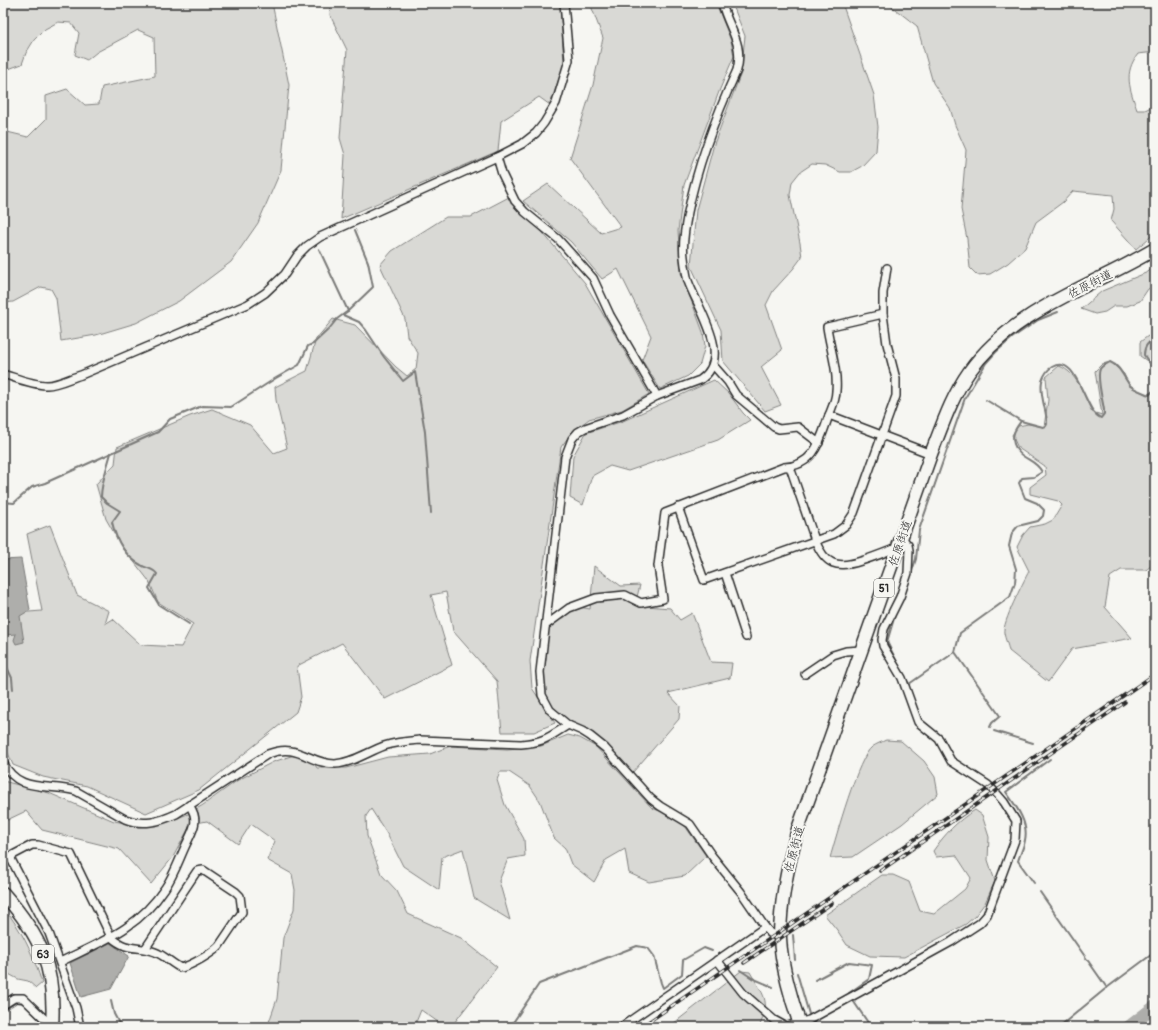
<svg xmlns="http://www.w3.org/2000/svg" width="1158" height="1030" font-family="Pangolin,'Klee One',sans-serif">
<rect width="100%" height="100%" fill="#f6f6f2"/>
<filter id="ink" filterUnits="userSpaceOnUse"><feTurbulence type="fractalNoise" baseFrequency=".025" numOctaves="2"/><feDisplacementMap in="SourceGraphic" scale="8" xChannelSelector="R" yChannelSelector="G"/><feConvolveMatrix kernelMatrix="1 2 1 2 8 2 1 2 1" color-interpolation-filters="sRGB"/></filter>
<g filter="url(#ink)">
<!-- green -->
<g fill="#d9d9d5" stroke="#828280">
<polygon points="3,3 272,3 289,85 281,170 258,223 231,262 179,301 136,323 96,335 61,341 56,298 51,289 41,287 13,302 3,303 3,131 28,137 46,119 46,96 67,89 85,105 99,104 102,87 155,76 154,37 138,30 97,52 87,60 75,55 79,33 71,23 58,22 45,29 34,40 26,53 22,64 3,71"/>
<polygon points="331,3 560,3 564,64 550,105 539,97 501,121 498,151 341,219 345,155 340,138 347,50 330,15"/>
<polygon points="590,3 716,3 731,41 734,56 720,89 684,185 678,231 681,273 703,332 705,346 700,364 688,376 660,389 642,360 651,336 618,269 602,279 571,242 523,201 548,184 601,233 621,227 570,158 593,85 603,38"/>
<polygon points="732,3 842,3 874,95 878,127 876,151 862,166 851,172 840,172 825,165 812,164 800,172 792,182 790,195 800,243 802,257 793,269 773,291 766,305 782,350 761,367 781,405 765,411 723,361 721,330 691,266 696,210 714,144 741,73 745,36"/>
<path d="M887 3H1155V52L1138 54C1123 73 1130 89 1137 110H1145L1155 105V233L1136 249 1111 221 1114 209 1113 195 1073 191 1063 202 1036 222 1025 248 1008 263 990 274 977 275 970 268 967 239 961 209 966 150 955 125 950 108 933 83 917 26Z"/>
<polygon points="509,197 543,233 585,283 649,394 622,410 589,419 572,432 561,447 530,661 532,688 555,723 534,732 502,732 497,681 453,631 446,592 431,595 452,665 385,699 342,643 297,666 301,697 296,712 199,790 146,813 87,786 43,777 13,765 3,741 3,614 42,611 27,534 50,525 77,595 109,611 105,624 113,619 141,645 181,647 193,624 158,602 149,581 121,545 106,519 96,484 115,464 117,447 190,416 212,409 250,425 274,453 287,448 276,400 275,387 307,371 316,339 333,319 355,325 396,367 407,376 416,369 418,353 407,336 405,319 380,265 392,251 446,217 471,217"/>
<polygon points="1155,265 1155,286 1148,289 1140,301 1127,306 1114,306 1105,312 1095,314 1081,309 1102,291 1148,272"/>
<polygon points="1148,336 1155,336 1155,378 1150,363 1140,356 1140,342"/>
<path d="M1111 362 1124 374 1129 386 1147 395 1155 389V556L1152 565 1146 570H1121L1110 577 1105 607 1132 638 1072 649 1048 682 1009 651C1008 645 1005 639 1004 633 1002 623 1023 583 1029 571L1017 547 1023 535 1030 527 1045 524 1053 520 1062 505 1058 501 1030 494V487L1046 475 1045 466 1018 448 1012 435 1018 426 1028 424 1044 427 1048 400 1046 377 1059 366C1077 372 1084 396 1092 412L1102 415 1095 371 1102 364Z"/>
<polygon points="714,380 729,394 743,413 750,420 718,440 628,471 610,466 592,476 583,505 570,498 573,456 586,433 623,421"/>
<polygon points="594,566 621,586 640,585 635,605 670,608 680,620 692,613 711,662 732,663 730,678 668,693 680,706 679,719 633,772 555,710 546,698 541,671 549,625 574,606 590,609"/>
<polygon points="568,735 580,738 596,747 652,808 671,815 685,826 706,856 685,876 649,882 629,873 625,849 606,860 594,882 571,864 565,848 554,838 540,801 530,786 509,772 500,772 497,780 505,805 524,839 525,856 508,859 499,881 510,920 474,898 463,849 442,857 439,890 403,866 387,834 371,809 366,816 367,836 381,874 397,891 408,914 461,938 497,967 451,1027 445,1027 421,1010 414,1027 265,1027 268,1025 277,999 283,938 294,909 295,890 292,874 267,860 275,841 251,824 238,844 207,821 191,824 173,857 151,884 119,849 42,830 26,811 3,822 3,781 49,793 114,821 136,825 161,824 188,814 203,805 238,780 273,762 306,751 317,768 346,768 388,757 430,754 450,746 507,749 541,746"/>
<path d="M886 740 901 741 924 761 935 777 938 794 902 824 853 857 830 858C836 837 858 757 872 747 876 744 882 742 886 740Z"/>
<path d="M975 810 982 815 989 837 988 860 995 881 985 903 975 916 966 924 904 957 870 956 847 945 837 930 825 915 882 875H893L909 882 920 911 934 914 965 889 971 878 956 855 936 857 933 851C945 834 957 821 975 810Z"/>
<path d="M3 915 10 916C26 938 34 958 42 983L36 988 28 981 18 979 3 971Z"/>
<path d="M741 971 750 972C763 995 772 1000 759 1027H669Z"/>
</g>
<!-- water -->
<g fill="#aeaeab" stroke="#7a7a78">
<polygon points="21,559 30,610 20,616 24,642 16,644 14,640 16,634 5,635 3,629 3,560"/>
<polygon points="110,943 129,956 111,989 81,997 70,963"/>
</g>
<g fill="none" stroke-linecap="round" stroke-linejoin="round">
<!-- stream -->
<g stroke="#7a7a78" stroke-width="2">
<polyline points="319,249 348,311"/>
<polyline points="343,315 359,322 366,330 384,357 403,381 415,372 425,432 431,513"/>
<path d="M1155 339C1147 342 1144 347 1144 355L1148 361 1155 368"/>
<polyline points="986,400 1021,421"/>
<path d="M111 453C107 468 101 483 101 497L107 503 120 511 112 522C116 540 124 556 141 565 147 569 153 568 157 574L149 588 159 605 189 624"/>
<polyline points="3,502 14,503 32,487 45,483 158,432 170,419 202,406 231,407 276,378 299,365 308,346 313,344 329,329 337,319 348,311 373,287 368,262 355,230"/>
<polyline points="911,574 916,559 919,530 965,398 986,363 996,352 1012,338 1038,320 1058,312"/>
<polyline points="895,615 887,642 900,668"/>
<polyline points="5,635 5,663 12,678 13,689"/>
<path d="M955 652 960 633 1010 597 1015 583 1016 569 1009 546 1012 533 1018 526 1038 521 1043 516 1044 510 1037 503 1025 498 1019 483 1022 478 1034 477 1042 472C1035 458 1019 460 1014 444 1011 434 1016 428 1021 421L1043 427 1046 426 1047 424C1047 410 1039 396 1042 381 1044 375 1047 370 1052 367 1078 352 1084 413 1101 418L1104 414V410C1103 401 1096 377 1100 369 1101 366 1107 364 1110 362 1120 366 1123 376 1129 384 1132 389 1143 392 1149 395L1155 389"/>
<polyline points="905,677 909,684 955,652 1000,716 992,723 990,727"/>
<polyline points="994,731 1033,743"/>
<path d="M1034 883 1018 861C1020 854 1024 847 1025 840 1029 822 1015 805 1006 792L1050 759"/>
<polyline points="1040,892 1107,988"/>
<polyline points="793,935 795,960"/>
<polyline points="740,970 752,978 773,987"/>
<polyline points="797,973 809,1014"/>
<polyline points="815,980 849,962 872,965 869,979 849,993"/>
<polyline points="111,1001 114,1014 121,1027"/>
<polyline points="854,1002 871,1027"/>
<polyline points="3,1011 17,1002 23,1003 45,1025 44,1027"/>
<polyline points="813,1023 815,1027"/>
<polyline points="510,1027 539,984 637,946 648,948 654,956 661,983 663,988 682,974 683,960 704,948 712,951"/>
<polyline points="1059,1027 1104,990 1155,952"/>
</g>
<!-- river -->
<polyline stroke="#aeaeab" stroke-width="12" points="1128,1027 1155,1006"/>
<!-- minor casing -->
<g stroke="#2b2b2b" stroke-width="10">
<g id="minor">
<path d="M722 3C728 28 744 42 737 70 716 116 698 162 688 212 685 227 682 243 684 257 685 266 686 273 688 281 698 309 734 358 700 380L657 396 623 415 585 428 578 432 572 439 565 457 540 672 542 695 550 710 568 725 582 731 590 736 605 748 651 799 660 806 690 824 712 856 741 892 765 927 770 933 780 938"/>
<polyline points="497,157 502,174 515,201 525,212 558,239 593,278 610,315 657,396"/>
<polyline points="713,365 728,382 736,395 774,427 779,429 798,427 819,443"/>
<path d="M3 374C16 378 33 385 47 385 58 385 70 378 81 375L248 304 265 293 285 274 297 256 307 246 320 237 497 157 522 144 536 133 544 123 556 103 569 60 564 3"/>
<polyline points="829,415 931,454"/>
<path d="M790 467 815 540C825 565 837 569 861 561 874 557 886 552 899 547"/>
<polyline points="678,507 704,580 834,534 846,525 854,513 896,396 896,379 887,344 883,314 883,293 887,268"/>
<polyline points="725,573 746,637"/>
<path d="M546 625 569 608 596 598 625 595 641 603 663 599 658 566 665 513 784 467C814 466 820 441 828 418 831 410 836 400 836 391 838 370 830 348 827 327L883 314"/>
<polyline points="805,674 833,655 846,651 862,650"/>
<path d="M3 762C18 794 48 783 76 791L125 819C143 826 159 822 176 814L268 754C298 742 309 764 335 764 352 763 368 752 384 746 396 742 408 741 420 740L521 744C545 742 549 737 568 725"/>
<polyline points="717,960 743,993 774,1020 785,1026"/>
<path d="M60 962C103 941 138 929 165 888 174 875 179 860 185 847 192 831 201 821 189 805"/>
<polyline points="3,1005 14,998 23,998 52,1026"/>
<path d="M80 1027 76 1008 49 933 12 861 11 858 13 855 32 845H38L71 854 111 937C128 952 136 945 155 952 164 955 172 964 181 968 192 965 211 954 219 946L242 912 240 896 236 892 203 870 197 871 145 949"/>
<polyline points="621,1027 765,927"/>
<polyline points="783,1027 809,1020 820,1014 951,942 980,923 987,915 1015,840 1016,821 1004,802 998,795 988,785 951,761 939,739 918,722 902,678 883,646 882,640 884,629 900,597 908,573 909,550 908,545 902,538"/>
</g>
</g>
<!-- primary casing -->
<g stroke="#2b2b2b" stroke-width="15">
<path id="primary" d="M3 893C41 936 56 969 52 1027"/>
</g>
<!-- trunk casing -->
<g stroke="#2b2b2b" stroke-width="15">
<path id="trunk" d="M801 1027C792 1003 781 964 780 938 780 901 788 864 798 829L931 454C942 426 952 396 969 372 1013 309 1092 287 1155 249"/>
</g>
<!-- minor -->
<use href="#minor" stroke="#f6f6f2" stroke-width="7"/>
<!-- primary -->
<use href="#primary" stroke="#f6f6f2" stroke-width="12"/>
<!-- trunk -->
<use href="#trunk" stroke="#f6f6f2" stroke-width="12"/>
<!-- rail casing -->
<g stroke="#2b2b2b" stroke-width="3.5">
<g id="rail">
<polyline points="880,871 1125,702"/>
<polyline points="744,963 832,903"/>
<polyline points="641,1027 1155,674"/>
</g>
</g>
<!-- rail -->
<use href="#rail" stroke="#f6f6f2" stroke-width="2" stroke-dasharray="6" stroke-linecap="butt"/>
</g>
</g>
<g text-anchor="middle" stroke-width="4" stroke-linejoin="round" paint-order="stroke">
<!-- shield labels -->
<g fill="#f6f6f2" stroke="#686867" stroke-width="1">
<rect x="874" y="579" width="20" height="18" rx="3"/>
<rect x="32" y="945" width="22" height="18" rx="3"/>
</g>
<g font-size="11" font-weight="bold" fill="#2b2b2b">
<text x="884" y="592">51</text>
<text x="43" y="958">63</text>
</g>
<!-- street labels -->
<g font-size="12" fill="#2b2b2b" stroke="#f6f6f2">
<text transform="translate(1090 284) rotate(-27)" y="4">佐原街道</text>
<text transform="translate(900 543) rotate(-71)" y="4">佐原街道</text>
<text transform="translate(794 849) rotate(-75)" y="4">佐原街道</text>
</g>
</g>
<!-- margin -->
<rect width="1158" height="1030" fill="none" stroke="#f6f6f2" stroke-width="16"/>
<rect x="8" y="8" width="1142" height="1014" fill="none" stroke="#2b2b2b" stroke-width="1.5" filter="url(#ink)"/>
</svg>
